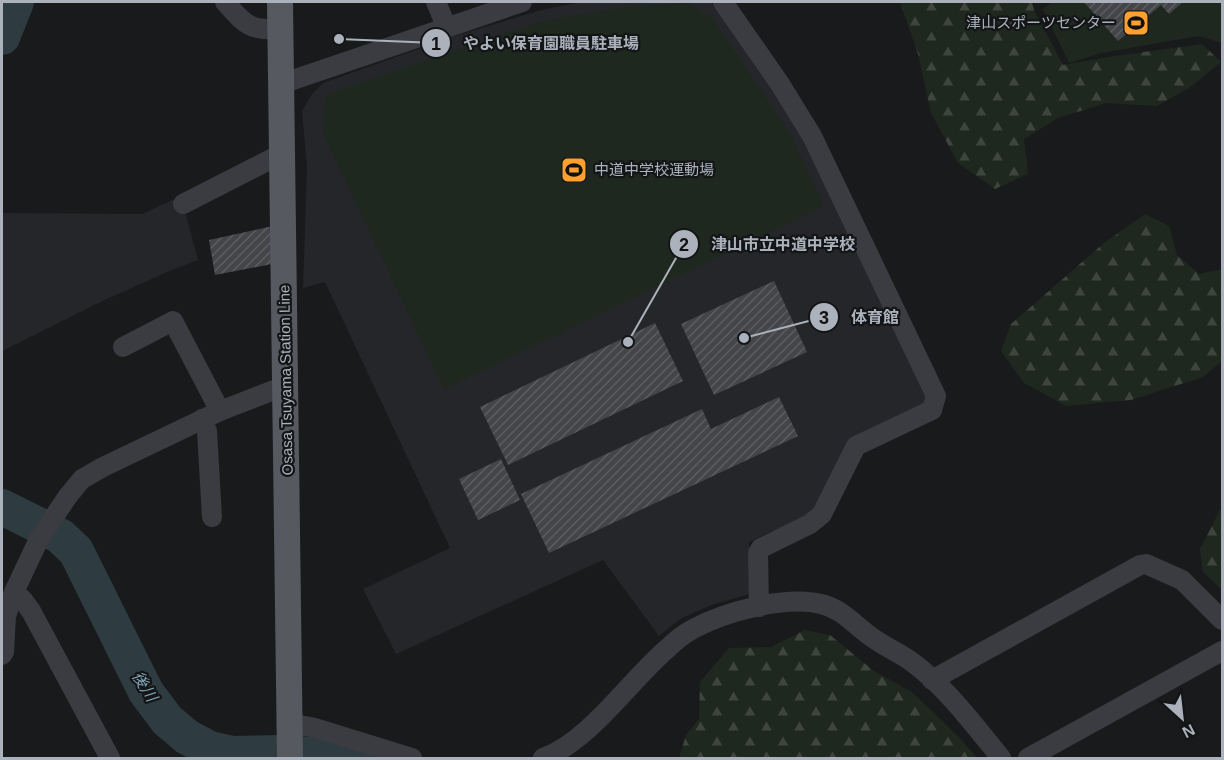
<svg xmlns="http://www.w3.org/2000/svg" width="1224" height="760" font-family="Arial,'Noto Sans JP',sans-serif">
<defs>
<pattern id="forest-firs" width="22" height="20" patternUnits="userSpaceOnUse" patternTransform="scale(1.5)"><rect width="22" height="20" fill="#1f281f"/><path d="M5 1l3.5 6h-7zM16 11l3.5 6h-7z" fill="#3d453e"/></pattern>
<pattern id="building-hatch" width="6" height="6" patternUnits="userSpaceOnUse" patternTransform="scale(1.5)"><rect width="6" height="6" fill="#434549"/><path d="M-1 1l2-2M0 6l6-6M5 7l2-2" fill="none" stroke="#5b5d61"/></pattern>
</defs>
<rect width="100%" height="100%" fill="#191a1c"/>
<!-- built -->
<g fill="#252629">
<polygon points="582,2 710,2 718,8 803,132 928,397 924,406 852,440 811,516 778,534 772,531 749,542 750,594 711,605 680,619 659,636 603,560 396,654 363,589 450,548 325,282 303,288 307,167 302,111 312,94 323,83 455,36 545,9"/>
<polygon points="179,197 183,204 198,260 174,269 98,303 2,351 2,213 142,214"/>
</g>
<!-- forest -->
<g fill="url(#forest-firs)">
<polygon points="900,2 1032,2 1034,10 1063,65 1108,57 1202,44 1221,62 1189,88 1157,106 1106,103 1058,118 1024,139 1028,174 995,189 958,163 931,113 918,54"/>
<polygon points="1145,214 1169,226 1177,255 1199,274 1222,269 1222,361 1203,377 1131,400 1066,406 1024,383 1001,351 1011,324 1104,243"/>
<polygon points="1220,510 1222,510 1222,590 1203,572 1200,549"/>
<polygon points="805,630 830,635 874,671 912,692 959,737 977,758 679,758 686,735 699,719 700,682 729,648 771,647"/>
</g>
<!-- pitch -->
<g fill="#1f281f">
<polygon points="1053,2 1222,2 1222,43 1198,36 1102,53 1069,63 1043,9"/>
<polygon points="686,3 712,18 790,134 824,206 444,389 323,133 326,95 542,21 634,6"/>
</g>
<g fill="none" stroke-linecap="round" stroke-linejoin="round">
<!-- river -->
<g stroke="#2e3b41" stroke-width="36">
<polyline points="2,37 16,2"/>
<polyline points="2,507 60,536 76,551 146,692 167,720 187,737 210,749 233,754 280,753 356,758"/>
</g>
</g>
<!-- building -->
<g fill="url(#building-hatch)">
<polygon points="1084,2 1183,2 1169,14 1161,5 1118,41"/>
<polygon points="273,226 277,263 215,275 209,240"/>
<polygon points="774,281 807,352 714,395 681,324"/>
<polygon points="655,323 683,381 508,465 480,407"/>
<polygon points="779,397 798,436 549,553 521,494 702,409 711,429"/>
<polygon points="501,459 520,500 478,520 459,479"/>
</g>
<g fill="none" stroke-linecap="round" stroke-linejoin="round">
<!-- minor -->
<g stroke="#3a3c41" stroke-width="20">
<path d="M225 2C245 24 248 31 281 29"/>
<polyline points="436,2 447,28"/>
<polyline points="723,2 780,84 812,136 936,396 932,410 856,446 822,514 810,524 761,548 758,553 759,607"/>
<polyline points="281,84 522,2"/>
<polyline points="183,204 283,153"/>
<polyline points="123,347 173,321 220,411"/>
<polyline points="202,419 207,431 212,517"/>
<polyline points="14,592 23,600 31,611 110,758"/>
<polyline points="2,655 4,652 6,616 14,592 39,539 68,496 82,479 103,467 220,411 274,390 286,388"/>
<polyline points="932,680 1140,565 1146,564 1182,580 1222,620"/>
<polyline points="290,723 315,728 412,758"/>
<path d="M543 758C589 742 630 680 668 648 675 641 684 634 693 629 725 612 785 595 821 604 843 609 855 626 873 638 885 647 900 653 912 662 946 687 975 726 1001 758"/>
<polyline points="1028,758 1222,651"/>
</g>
<!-- major -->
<polyline stroke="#565960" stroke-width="26" points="280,2 290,758"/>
</g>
<!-- icons -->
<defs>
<g id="stadium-square" transform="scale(1.35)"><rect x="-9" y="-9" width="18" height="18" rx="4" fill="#fea02f" stroke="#141517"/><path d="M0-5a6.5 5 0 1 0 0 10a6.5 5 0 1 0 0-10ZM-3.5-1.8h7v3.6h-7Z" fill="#111"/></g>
</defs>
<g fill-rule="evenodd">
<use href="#stadium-square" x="1136" y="23"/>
<use href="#stadium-square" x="574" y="170"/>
</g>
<g text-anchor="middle" stroke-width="4.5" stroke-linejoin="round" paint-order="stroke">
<!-- poi labels -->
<g font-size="15" fill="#abb2bc" stroke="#141517" text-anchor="end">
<text x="1116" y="28">津山スポーツセンター</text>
<text x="594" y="175" text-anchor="start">中道中学校運動場</text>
</g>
<!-- street labels -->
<g font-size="15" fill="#abb2bc" stroke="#141517">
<text transform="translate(286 380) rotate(-91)" y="5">Osasa Tsuyama Station Line</text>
</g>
<!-- water labels -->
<g font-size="16" font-style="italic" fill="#80a5b9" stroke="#141517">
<text transform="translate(145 686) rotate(58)" y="6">後川</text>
</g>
</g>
<!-- callouts -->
<path fill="none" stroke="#abb2bc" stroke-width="2" d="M339 39L436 43M628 342L684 244M744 338L824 317"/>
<g fill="#abb2bc" stroke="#141517" stroke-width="2">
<circle cx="339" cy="39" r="6"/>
<circle cx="628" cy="342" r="6"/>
<circle cx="744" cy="338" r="6"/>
<circle cx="436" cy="43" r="15"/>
<circle cx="684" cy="244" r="15"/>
<circle cx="824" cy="317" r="15"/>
</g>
<g font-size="18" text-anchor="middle" font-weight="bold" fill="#111">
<text x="436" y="50">1</text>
<text x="684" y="251">2</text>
<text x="824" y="324">3</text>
</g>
<g font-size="16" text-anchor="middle" font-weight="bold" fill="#abb2bc" stroke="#141517" stroke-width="4.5" stroke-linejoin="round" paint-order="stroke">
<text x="551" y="49">やよい保育園職員駐車場</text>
<text x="783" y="250">津山市立中道中学校</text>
<text x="875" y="323">体育館</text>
</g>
<!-- border -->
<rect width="1224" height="760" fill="none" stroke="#abb2bc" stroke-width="6"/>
<!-- north arrow -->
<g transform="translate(1182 718) rotate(153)" stroke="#141517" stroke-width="4.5" paint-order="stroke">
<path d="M0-4.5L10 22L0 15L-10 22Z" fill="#abb2bc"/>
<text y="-9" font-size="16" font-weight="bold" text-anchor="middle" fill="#abb2bc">N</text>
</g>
</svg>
